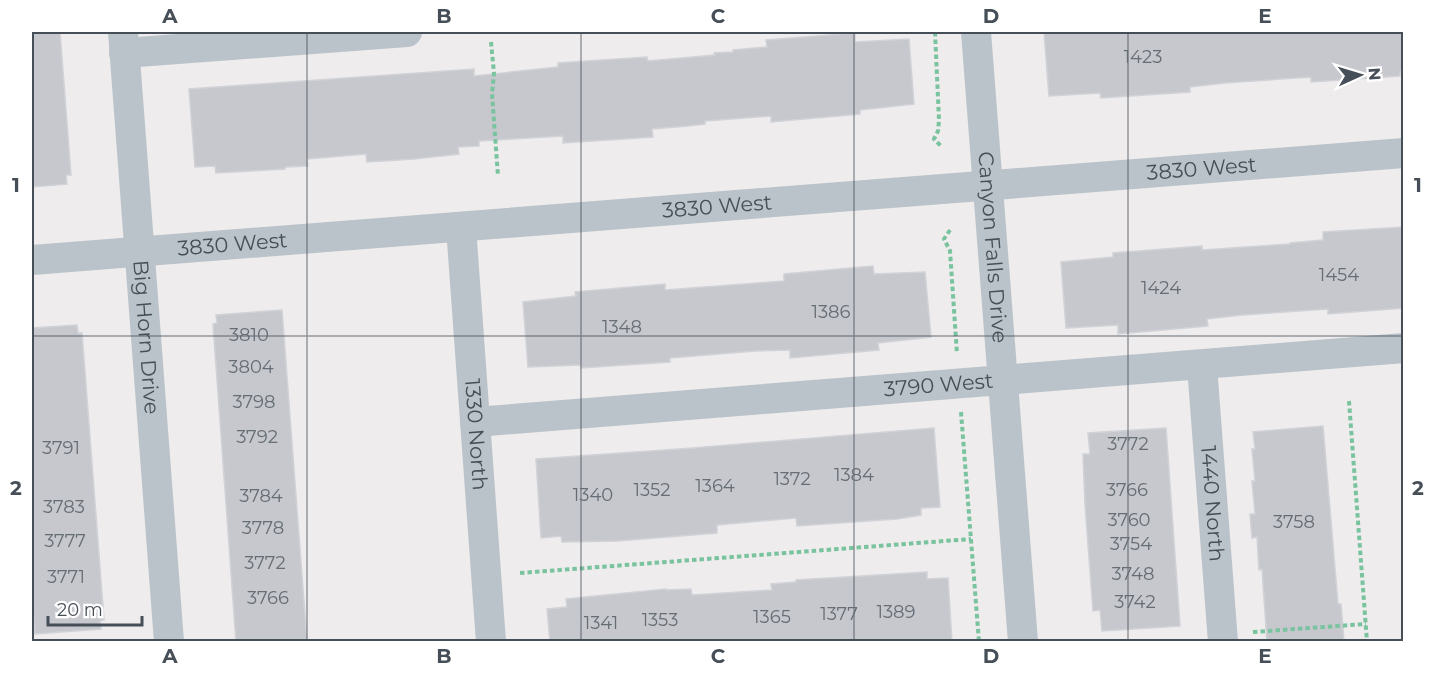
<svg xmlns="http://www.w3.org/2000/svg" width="1435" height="673" font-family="Montserrat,sans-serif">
<rect width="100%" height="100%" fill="#eeecec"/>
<!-- building -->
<g fill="#c7c8ce" stroke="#d0d2d7" stroke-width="1.5">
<polygon points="32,32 60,32 71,175 66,175 67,184 32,187"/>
<polygon points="1044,32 1404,32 1404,71 1400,71 1400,76 1311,82 1311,77 1225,83 1190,87 1190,92 1101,98 1100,93 1049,96"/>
<polygon points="855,33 855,42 909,39 914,104 860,110 860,114 771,122 771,116 705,121 705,124 688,126 652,129 653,137 563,143 563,136 479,141 479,146 458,147 459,154 414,159 367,162 366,154 307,159 308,166 285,167 285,169 216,173 215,166 195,167 189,89 474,69 474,76 558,67 558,63 647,57 648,61 715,55 714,53 733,52 733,50 767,47 766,40"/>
<polygon points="1404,227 1404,308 1328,314 1328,309 1242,315 1207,319 1208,326 1118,334 1118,325 1066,328 1061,262 1113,257 1113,253 1202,246 1202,250 1290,244 1290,243 1323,240 1323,232"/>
<polygon points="873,266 874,274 925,272 931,337 878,343 879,350 790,358 790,350 755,351 670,358 670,362 581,368 581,365 528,367 523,302 576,296 575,292 665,284 665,290 784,281 784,274"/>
<polygon points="282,310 307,642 236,642 213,324 217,323 216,315"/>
<polygon points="77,325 78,333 82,333 104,620 100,621 101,629 35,634 32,597 32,328"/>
<polygon points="1323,426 1338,604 1341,604 1344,642 1267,642 1262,569 1259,570 1257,537 1252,538 1250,514 1255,514 1252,481 1255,481 1252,449 1255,449 1253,432"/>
<polygon points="934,428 940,507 921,508 921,515 897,519 797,526 796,518 717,525 717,533 617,541 562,542 561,536 541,538 536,459 693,448"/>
<polygon points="1166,428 1180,626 1102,631 1100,610 1093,611 1085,505 1083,454 1090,454 1088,433"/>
<polygon points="927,572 927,579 948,578 952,642 550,642 547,609 567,607 566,599 666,589 666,590 691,589 692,595 772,590 771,584 796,582 796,580"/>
</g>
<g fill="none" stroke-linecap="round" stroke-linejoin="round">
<!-- path -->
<g stroke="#7ac39f" stroke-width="4" stroke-dasharray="4.5 3" stroke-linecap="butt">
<polyline points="935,32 939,120 938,131 934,139 941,146"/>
<polyline points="491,42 494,73 492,94 498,176"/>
<polyline points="950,230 944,239 950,251 957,354"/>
<polyline points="1349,401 1367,642"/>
<polyline points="961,412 979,642"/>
<polyline points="520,573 971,539"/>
<polyline points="1253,632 1366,624"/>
<polyline points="1184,642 1192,641"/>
</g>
<!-- minor -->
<g stroke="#bbc3ca" stroke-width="30">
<path id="s1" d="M123 32 169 642"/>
<path id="s2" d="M976 32 1023 642"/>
<polyline points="124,53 407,32"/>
<path id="s3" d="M461 227 491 642"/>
<path id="s4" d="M32 260 1404 153"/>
<path id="s5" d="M1202 366 1223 642"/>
<path id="s6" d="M475 422 1404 348"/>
</g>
</g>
<!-- grid -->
<path fill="none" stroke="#464f57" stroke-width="1.5" stroke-opacity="0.55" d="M307 32V642M581 32V642M854 32V642M1128 32V642M32 336H1404"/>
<g text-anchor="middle" stroke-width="4.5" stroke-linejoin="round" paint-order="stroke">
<!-- number labels -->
<g font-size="18" fill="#666d75">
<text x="1143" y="63">1423</text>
<text x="1339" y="281">1454</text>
<text x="1161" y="294">1424</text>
<text x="831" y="318">1386</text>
<text x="622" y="333">1348</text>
<text x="249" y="341">3810</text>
<text x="251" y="373">3804</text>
<text x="254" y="408">3798</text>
<text x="257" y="443">3792</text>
<text x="1128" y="450">3772</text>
<text x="61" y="454">3791</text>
<text x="854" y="481">1384</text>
<text x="792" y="485">1372</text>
<text x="715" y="492">1364</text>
<text x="652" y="496">1352</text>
<text x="1127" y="496">3766</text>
<text x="593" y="501">1340</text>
<text x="261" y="502">3784</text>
<text x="64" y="513">3783</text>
<text x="1129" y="526">3760</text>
<text x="1294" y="528">3758</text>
<text x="263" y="534">3778</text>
<text x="65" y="547">3777</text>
<text x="1131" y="550">3754</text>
<text x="265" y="569">3772</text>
<text x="1133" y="580">3748</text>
<text x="66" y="583">3771</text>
<text x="268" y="604">3766</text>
<text x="1135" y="608">3742</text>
<text x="896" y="618">1389</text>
<text x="839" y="620">1377</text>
<text x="772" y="623">1365</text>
<text x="660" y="626">1353</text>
<text x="601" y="629">1341</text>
</g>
<!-- street labels -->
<g font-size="21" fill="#464f57" stroke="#fff">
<text dy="7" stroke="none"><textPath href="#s4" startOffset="1173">3830 West</textPath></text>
<text dy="7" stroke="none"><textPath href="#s4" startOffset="687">3830 West</textPath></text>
<text dy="7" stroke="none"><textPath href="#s4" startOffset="201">3830 West</textPath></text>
<text dy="7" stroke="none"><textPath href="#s2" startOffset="216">Canyon Falls Drive</textPath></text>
<text dy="7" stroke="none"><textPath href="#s1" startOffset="306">Big Horn Drive</textPath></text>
<text dy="7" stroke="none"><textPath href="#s6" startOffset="465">3790 West</textPath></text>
<text dy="7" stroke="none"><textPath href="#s3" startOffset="208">1330 North</textPath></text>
<text dy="7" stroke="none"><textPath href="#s5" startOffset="138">1440 North</textPath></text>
</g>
</g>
<!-- border -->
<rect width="1435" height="673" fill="none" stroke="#ffffff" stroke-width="66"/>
<!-- north arrow -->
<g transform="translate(1360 75) rotate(86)" stroke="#ffffff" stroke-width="4.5" paint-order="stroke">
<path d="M0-4.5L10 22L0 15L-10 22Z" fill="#464f57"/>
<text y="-9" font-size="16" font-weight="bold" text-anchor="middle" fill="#464f57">N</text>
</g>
<!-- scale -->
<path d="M48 616v9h94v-9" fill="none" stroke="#464f57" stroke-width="3"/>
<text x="57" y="616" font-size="18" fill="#464f57" stroke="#ffffff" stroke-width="4.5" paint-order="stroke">20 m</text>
<rect x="33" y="33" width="1369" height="607" fill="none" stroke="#464f57" stroke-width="2"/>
<g font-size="20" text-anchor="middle" font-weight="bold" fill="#464f57">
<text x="170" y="23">A</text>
<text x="444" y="23">B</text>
<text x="718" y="23">C</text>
<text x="991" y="23">D</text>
<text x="1265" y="23">E</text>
<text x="16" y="192">1</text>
<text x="1418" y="192">1</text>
<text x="16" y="495">2</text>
<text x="1418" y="495">2</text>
<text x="170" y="663">A</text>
<text x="444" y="663">B</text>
<text x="718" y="663">C</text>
<text x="991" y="663">D</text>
<text x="1265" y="663">E</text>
</g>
</svg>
